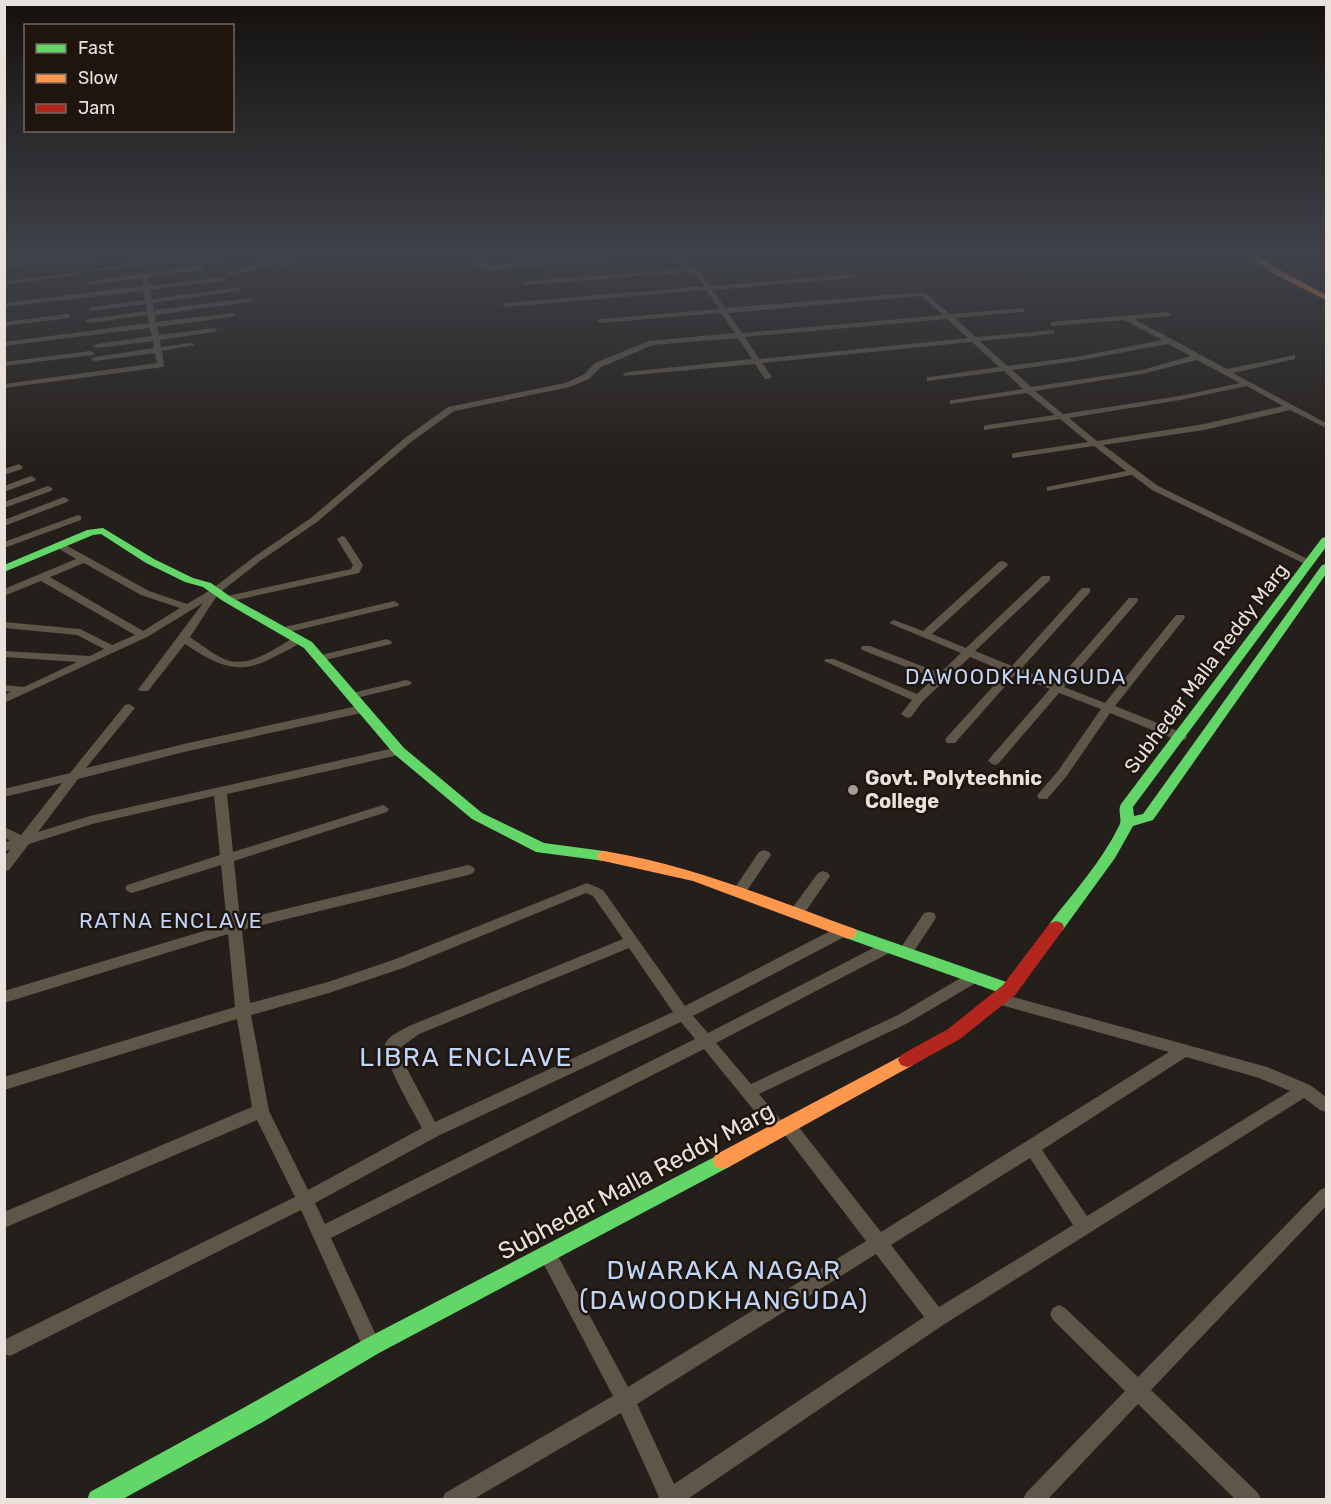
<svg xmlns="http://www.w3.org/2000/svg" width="1331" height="1504" font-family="Rubik,sans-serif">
<rect width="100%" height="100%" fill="#241f1a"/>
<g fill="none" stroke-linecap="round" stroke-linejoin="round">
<!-- street -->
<g fill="#5e5649" fill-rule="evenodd">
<polygon points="98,253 115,253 112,255 4,268 4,264"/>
<polygon points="175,253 182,253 200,261 201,260 229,253 239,253 203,263 205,269 147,277 149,286 223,277 226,279 223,281 150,290 152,299 239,287 242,289 239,291 153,303 154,310 250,298 254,300 250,302 155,315 156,322 232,313 236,315 232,317 157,327 159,335 214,328 218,330 214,332 160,340 161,347 191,343 195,345 162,351 164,367 4,388 4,384 157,363 155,353 95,361 91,359 95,357 154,348 153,341 97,348 93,346 97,344 152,336 150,328 4,346 4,342 149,323 148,315 89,323 85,321 89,319 147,311 146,304 92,311 88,309 92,307 145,300 143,291 4,307 4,303 142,286 141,278 90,285 87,283 90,281 199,266 185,259 93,272 90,270 179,256"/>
<polygon points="258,253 265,253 277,258 299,253 308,253 282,261 290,266 287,268 276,263 227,276 224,274 270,260"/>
<polygon points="482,253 488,253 480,263 487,266 609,255 612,257 609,259 487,270 476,266 474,263"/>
<path d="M671 253H677L689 268 700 272 710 286 853 274 856 276 853 278 713 290 725 308 924 292 950 314 1024 308V312H1021L955 318 976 337 1054 330V334H1051L980 341 1007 366 1076 357 1162 340 1124 320 1054 326H1051V322L1167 312 1171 314 1170 316 1134 319 1227 369 1295 355V359L1233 373 1326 423V428L1290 410 1204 430 1103 445 1158 486 1314 562 1309 565 1305 564 1152 490 1132 475 1047 491V487L1126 471 1094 446 1012 458V454L1015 453 1088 442 1060 419 984 430V426L987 425 1055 415 1027 393 950 404V400H953L1023 389 1004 371 927 381V377H930L999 367 972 342 762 363 772 377 768 379H765L755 364 624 376 623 374 627 372 752 359 738 338 653 345 601 367 589 379 570 387 454 411 411 442 317 522 260 561 218 594 190 637C202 645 216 657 230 661 253 666 277 647 295 637L299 636 304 639C297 646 286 651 276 656 238 677 219 666 185 644L148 691H140L138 689 140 687 203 603 147 637 4 703V695L11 692 4 691V685L24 687 77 662 4 657V651L90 656 104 649 77 635 4 628V622L80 629 112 645 135 635 41 581 4 596V589L76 559 56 547V543H62L149 591 187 604 212 589 254 557 311 518 405 438 448 407 565 383 583 375 595 363 649 341 735 333 721 313 601 323 597 321 601 319 719 309 706 290 506 307 502 305 506 303 704 286 696 274 691 272 526 285 523 283 526 281 683 269ZM922 296 943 315 742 333 728 313ZM947 319 968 338 759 359 745 337ZM1168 344 1191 356 1142 370 1031 387 1012 370 1076 361ZM1197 360 1240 383 1180 396 1063 414 1035 391 1142 374ZM1247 386 1283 406 1204 424 1097 441 1069 418 1180 400ZM84 563 141 595 180 608 143 631 50 577Z"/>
<polygon points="78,272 80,273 80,275 4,285 4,281"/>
<polygon points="67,314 70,314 70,318 4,326 4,322"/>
<polygon points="90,351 94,353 93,355 4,366 4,362"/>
<polygon points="19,464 23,467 22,469 4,475 4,469"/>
<polygon points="31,476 36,479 34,481 4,492 4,486"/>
<polygon points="48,486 53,489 51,491 4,508 4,502"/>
<polygon points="64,497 69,500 67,502 4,526 4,520"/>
<polygon points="78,515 81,516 81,520 4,548 4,542"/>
<polygon points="342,536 345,537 363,565 359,573 227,602 222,599 227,596 351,569 353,565 337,539"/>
<polygon points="1003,561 1008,564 1007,566 932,634 966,648 1042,576 1050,576 1050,580 975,651 1012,666 1082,588 1090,588 1090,592 1021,669 1055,683 1129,598 1137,598 1138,600 1137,602 1064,687 1105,703 1176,615 1184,615 1185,617 1184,619 1115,706 1185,734 1187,737 1185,740 1177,740 1110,713 1066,777 1047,799 1039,799 1037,796 1039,793 1058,771 1101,709 1059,693 998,764 994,765 988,761 990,758 1050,689 1015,675 955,743 947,743 945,740 947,737 1006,672 970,657 923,701 911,717 907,718 901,714 912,700 824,661 826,659 834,659 917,694 934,678 862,650 861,648 862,646 870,646 940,673 961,653 889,623 894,620 923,631 999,562"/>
<polygon points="394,601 399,604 398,606 285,633 280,630 281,628"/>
<polygon points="387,639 392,642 391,644 321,661 316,658 317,656"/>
<polygon points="406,680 410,681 412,683 410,685 352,699 346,696 348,694"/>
<path d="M129 704 135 708 86 768 188 743 362 705 368 709 362 713 188 751 78 779 38 832 90 816 399 747 405 751 403 754 227 794 233 852 383 805 389 809 387 812 234 861 240 920 468 865 473 867 475 870 473 873 468 875 242 930 250 1003 328 982 393 960 587 883 603 890 685 1006 838 927 843 926 848 927 850 931 848 935 693 1016 708 1033 883 943 888 942 893 943 895 947 893 951 716 1043 751 1084 898 1015 969 973 974 971 979 973 981 977 979 981 908 1023 759 1094 782 1121 788 1119 794 1121 881 1232 1169 1052 994 1003 992 999 994 995 999 993 1267 1067 1310 1085 1326 1097V1112L1320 1110 1304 1098 943 1325 686 1500H658L659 1497 621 1413 472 1500H442L445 1493 613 1396 541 1259 538 1253 541 1247 547 1245 553 1247 628 1387 866 1241 785 1135 780 1137 774 1135 704 1049 331 1238 381 1346 379 1352 372 1355 365 1352 301 1210 10 1356 4 1354V1340L295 1197 257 1120 4 1228V1212L252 1107 237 1019 4 1090V1077L235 1007 228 934 4 1003V991L227 924 221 865 132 893 127 891 125 888 127 885 220 855 214 796 92 824 29 844 9 870 4 872V857L10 850 4 851V842L10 841 4 837V827L21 835 62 783 4 797V789L70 773 125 705ZM586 893 593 896 623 939 409 1026C402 1030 389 1036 386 1042 379 1055 415 1114 422 1128L308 1190 269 1111 251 1015 329 993 403 968ZM629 948 673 1012 435 1122 403 1061 400 1048 419 1034ZM681 1022 695 1039 325 1224 315 1203 438 1136ZM1186 1057 1259 1078 1290 1091 1087 1216 1042 1150ZM1030 1158 1073 1225 939 1307 891 1245ZM876 1254 924 1317 674 1484 637 1404Z"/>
<polygon points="764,850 769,852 771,855 769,858 744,895 734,895 732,892 734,889 759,852"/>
<polygon points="823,871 828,873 830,876 828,879 801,918 791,918 789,914 791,910 818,873"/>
<polygon points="929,912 934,913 936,917 934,921 910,957 905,958 900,957 898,953 900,949 924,913"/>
<polygon points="1326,1187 1326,1206 1151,1390 1258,1493 1261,1500 1236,1500 1138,1404 1047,1500 1023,1500 1026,1493 1125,1391 1053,1320 1050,1314 1053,1308 1059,1305 1065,1308 1138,1377 1320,1190"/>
</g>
<!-- fast -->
<g fill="#63d668" fill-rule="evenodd">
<polygon points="103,528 154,559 193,578 211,583 231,597 312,642 404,748 482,813 544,843 604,851 609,852 611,856 609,860 604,861 536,852 472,819 394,754 304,648 223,601 203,587 185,582 146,563 101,534 93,535 4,572 4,565 87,530"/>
<path d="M1326 537V547L1133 807 1134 816 1143 814 1322 565 1326 564V574L1153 820 1133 826 1115 858 1062 931 1056 933 1050 931 1048 927 1050 923C1074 892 1102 861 1119 826 1123 819 1117 811 1121 804L1322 538Z"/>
<polygon points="849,927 1015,985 1017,990 1015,995 1009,996 843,937 841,933 843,929"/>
<polygon points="722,1153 729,1155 731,1161 729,1167 379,1353 261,1423 121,1500 87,1500 90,1492 245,1407 365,1339"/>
</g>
<!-- slow -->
<g fill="#ff974d" fill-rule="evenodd">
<polygon points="1245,253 1253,253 1282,271 1326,295 1326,300 1276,275"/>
<path d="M604 851C691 865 772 899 855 929L857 933 855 937 849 939 693 881 599 860 597 856 599 852Z"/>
<polygon points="907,1053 913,1055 916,1060 913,1065 729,1167 722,1169 715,1167 713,1161 715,1155"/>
</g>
<!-- jam -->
<polygon fill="#b3261e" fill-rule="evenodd" points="1056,921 1062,923 1064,927 1062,931 1015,995 960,1039 913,1065 907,1067 901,1065 898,1060 901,1055 948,1029 1003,985 1050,923"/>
</g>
<!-- sky -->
<linearGradient id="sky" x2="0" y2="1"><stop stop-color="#14110e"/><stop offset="0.55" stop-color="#3f4249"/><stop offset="1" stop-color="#3f4249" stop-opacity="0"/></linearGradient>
<rect width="1331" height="463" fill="url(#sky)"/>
<!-- markers -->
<circle fill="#a49d97" stroke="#20150c" stroke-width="2" cx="853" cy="790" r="6"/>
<g text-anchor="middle" stroke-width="5" stroke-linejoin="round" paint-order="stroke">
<!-- street labels -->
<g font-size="20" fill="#e9e1db" stroke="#20150c">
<text transform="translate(1206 668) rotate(-53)" y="7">Subhedar Malla Reddy Marg</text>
</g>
<!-- poi labels -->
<g font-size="20" font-weight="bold" fill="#e9e1db" stroke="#20150c" text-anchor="start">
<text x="865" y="785">Govt. Polytechnic<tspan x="865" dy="23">College</tspan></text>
</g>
<!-- neighbourhood labels -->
<g font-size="21" letter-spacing="1.5" fill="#bdd4fb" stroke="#20150c">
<text x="1016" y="684">DAWOODKHANGUDA</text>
<text x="171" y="928">RATNA ENCLAVE</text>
</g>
<!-- near-street labels -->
<g font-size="24" fill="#e9e1db" stroke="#20150c">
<text transform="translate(636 1181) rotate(-28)" y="8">Subhedar Malla Reddy Marg</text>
</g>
<!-- near-neighbourhood labels -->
<g font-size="26" letter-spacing="1.5" fill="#bdd4fb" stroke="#20150c">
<text x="466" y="1066">LIBRA ENCLAVE</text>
<text x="724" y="1279">DWARAKA NAGAR<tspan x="724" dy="30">(DAWOODKHANGUDA)</tspan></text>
</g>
</g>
<!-- border -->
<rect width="1331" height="1504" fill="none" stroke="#e9e1db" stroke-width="12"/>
<!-- legend -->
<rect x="24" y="24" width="210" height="108" fill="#20150c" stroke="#70675f" stroke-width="1.5"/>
<rect x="36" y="44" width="30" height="9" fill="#63d668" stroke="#70675f" stroke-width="1.5"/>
<text x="78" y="54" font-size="18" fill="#e9e1db">Fast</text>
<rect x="36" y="74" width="30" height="9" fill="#ff974d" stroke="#70675f" stroke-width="1.5"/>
<text x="78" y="84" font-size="18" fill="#e9e1db">Slow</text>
<rect x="36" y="104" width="30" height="9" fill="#b3261e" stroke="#70675f" stroke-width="1.5"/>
<text x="78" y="114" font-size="18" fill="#e9e1db">Jam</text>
</svg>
